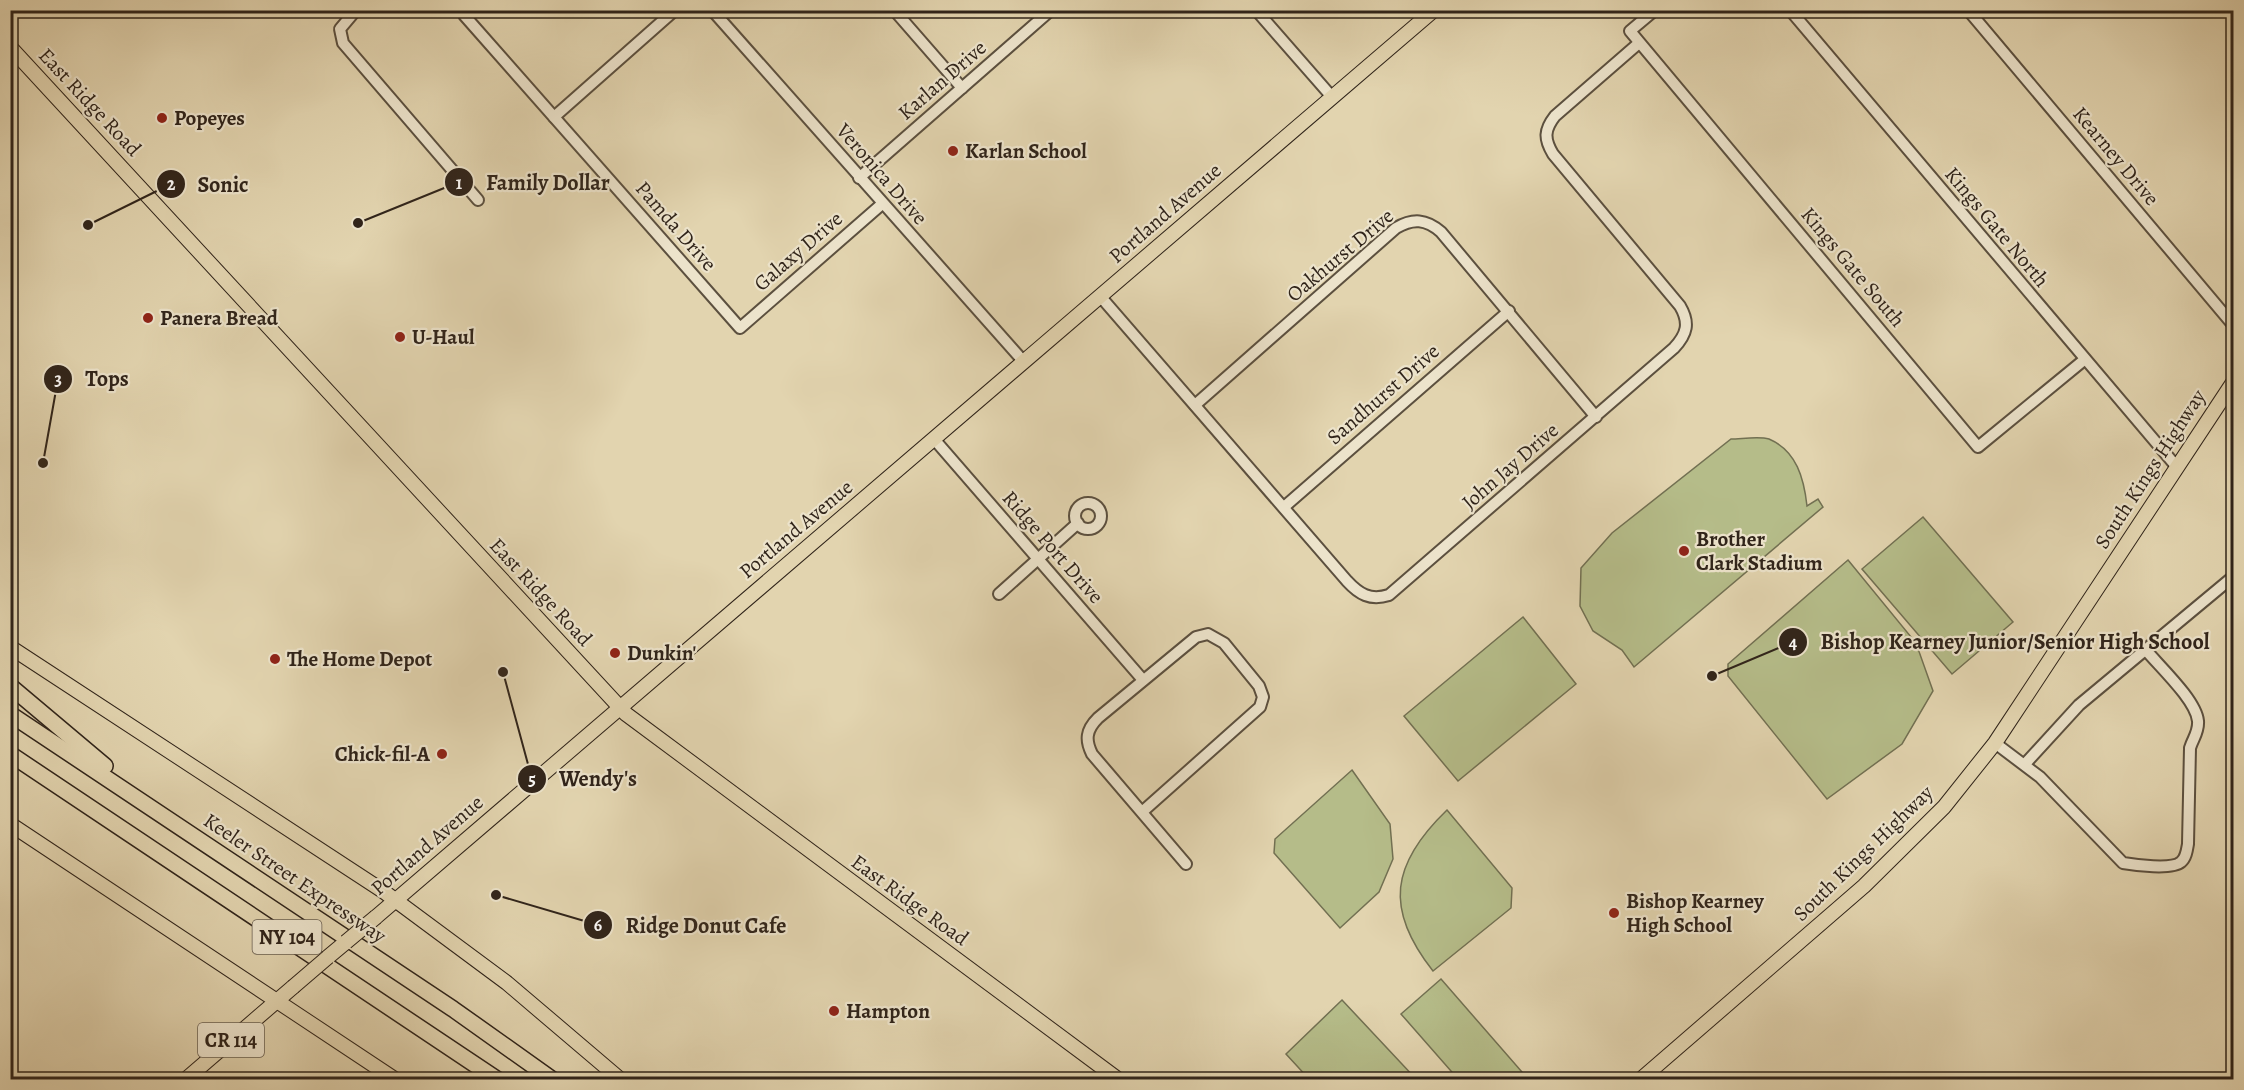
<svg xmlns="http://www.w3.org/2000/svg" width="2244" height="1090" font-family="Alegreya,serif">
<rect width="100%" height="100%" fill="#e2d4af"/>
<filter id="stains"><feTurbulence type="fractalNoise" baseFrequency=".00333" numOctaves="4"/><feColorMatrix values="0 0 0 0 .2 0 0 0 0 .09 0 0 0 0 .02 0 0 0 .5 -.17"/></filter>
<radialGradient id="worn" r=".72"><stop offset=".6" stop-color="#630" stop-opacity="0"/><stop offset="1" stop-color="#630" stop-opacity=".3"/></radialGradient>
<!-- green -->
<g fill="#b5bc89" stroke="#727052" stroke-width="1.5">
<path d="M1731 439C1741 439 1759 436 1769 439 1797 451 1804 479 1807 506L1818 499 1823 507 1634 667 1622 650 1593 631 1580 606 1581 568 1612 533Z"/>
<polygon points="1923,517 2013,622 1952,674 1862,569"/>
<polygon points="1848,560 1916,643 1933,691 1902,744 1827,799 1728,676 1728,664"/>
<polygon points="1523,617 1576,684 1458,781 1404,716"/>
<polygon points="1352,770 1390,824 1393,859 1379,892 1340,928 1274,853 1275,839"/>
<path d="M1447 810 1512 888 1511 908 1433 971C1384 909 1391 864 1447 810Z"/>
<polygon points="1441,979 1528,1079 1458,1079 1401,1014"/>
<polygon points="1342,1000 1416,1079 1309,1079 1286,1054"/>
</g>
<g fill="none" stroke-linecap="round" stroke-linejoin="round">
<!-- minor casing -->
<g stroke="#5c503f" stroke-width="14">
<g id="minor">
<polyline points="356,10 340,29 343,43 478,200"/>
<polyline points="469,10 464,15 740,328 882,204"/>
<polyline points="712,10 1024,362"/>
<polyline points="894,10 962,88"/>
<polyline points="1256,10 1332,97"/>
<polyline points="1655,10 1630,31 1978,447 2084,360"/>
<polyline points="1790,10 2176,466"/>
<polyline points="1968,10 2234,326"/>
<polyline points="554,117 675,10"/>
<polyline points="859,178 1051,10"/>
<path d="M1100 296 1347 581C1359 594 1370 601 1389 595L1674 348C1687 334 1690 323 1680 306L1553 154C1544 139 1544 130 1555 116L1639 43"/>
<path d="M1195 405 1396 228C1413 218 1426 219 1441 232L1596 417"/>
<polyline points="934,439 1143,680"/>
<circle cx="1088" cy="516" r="13"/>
<polyline points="1284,507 1509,311"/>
<polyline points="999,594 1078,523"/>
<path d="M1995 743 2040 777 2123 863C2135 865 2172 870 2181 862 2186 858 2187 850 2188 844L2190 748C2193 738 2199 732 2198 721 2196 700 2159 666 2145 649"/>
<polyline points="2025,764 2079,705 2234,576"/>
<path d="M1142 812 1260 707 1263 697 1259 686 1224 643 1208 634 1196 637 1098 718C1086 730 1085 740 1092 754L1186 864"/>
</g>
</g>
<!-- major casing -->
<g stroke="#30241a" stroke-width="16">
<g id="major">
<polyline points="10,47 626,714 1119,1080"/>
<polyline points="10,647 383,891 507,983 621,1080"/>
<polyline points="10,824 396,1080"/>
<polyline points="376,917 1434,10"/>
<polyline points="328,957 346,942"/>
<polyline points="185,1080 293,987"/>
<polyline points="1640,1080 1864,886 1944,807 1995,743 2234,381"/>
</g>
</g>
<!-- highway casing -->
<g stroke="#30241a" stroke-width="18">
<g id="highway">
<polyline points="10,686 105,766"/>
<polyline points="10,714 453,1009 553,1080"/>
<polyline points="10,754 498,1080"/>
</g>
</g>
<!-- minor -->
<use href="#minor" stroke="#ece3cb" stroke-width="10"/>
<!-- major -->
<use href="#major" stroke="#e2d4af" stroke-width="14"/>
<!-- highway -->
<use href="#highway" stroke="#e2d4af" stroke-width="15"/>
<!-- major-bridge casing -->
<g stroke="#30241a" stroke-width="16" stroke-linecap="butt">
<g id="major-bridge">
<polyline points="346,942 376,917"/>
<polyline points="293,987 328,957"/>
</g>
</g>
<!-- major-bridge -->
<use href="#major-bridge" stroke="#e2d4af" stroke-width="14"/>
</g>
<!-- markers -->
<g fill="#8f2418" stroke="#ece3cb" stroke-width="2">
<circle cx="162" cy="118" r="6"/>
<circle cx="953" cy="151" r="6"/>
<circle cx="148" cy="318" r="6"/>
<circle cx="400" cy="337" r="6"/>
<circle cx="1684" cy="551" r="6"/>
<circle cx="615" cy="653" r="6"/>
<circle cx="275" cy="659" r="6"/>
<circle cx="442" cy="754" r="6"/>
<circle cx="1614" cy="913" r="6"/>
<circle cx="834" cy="1011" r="6"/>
</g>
<g text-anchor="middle" stroke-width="4.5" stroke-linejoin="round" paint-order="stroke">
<!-- shield labels -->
<g fill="#ece3cb" stroke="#685d4f" stroke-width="1.5">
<rect x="252.5" y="920" width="69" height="34" rx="4.5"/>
<rect x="198" y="1023" width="66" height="34" rx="4.5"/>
</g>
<g font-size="20" font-weight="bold" fill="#30241a">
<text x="287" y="944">NY 104</text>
<text x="231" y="1047">CR 114</text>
</g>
<!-- street labels -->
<g font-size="21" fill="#30241a" stroke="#ece3cb">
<text transform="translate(942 80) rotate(-41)" y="7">Karlan Drive</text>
<text transform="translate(90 102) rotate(47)" y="7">East Ridge Road</text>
<text transform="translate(2116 156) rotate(50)" y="7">Kearney Drive</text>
<text transform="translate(882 174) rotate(49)" y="7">Veronica Drive</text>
<text transform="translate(1165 213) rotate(-41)" y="7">Portland Avenue</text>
<text transform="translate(676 226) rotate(49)" y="7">Pamda Drive</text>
<text transform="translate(1997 227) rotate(50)" y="7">Kings Gate North</text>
<text transform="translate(798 251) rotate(-41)" y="7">Galaxy Drive</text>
<text transform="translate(1340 255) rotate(-40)" y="7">Oakhurst Drive</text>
<text transform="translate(1853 267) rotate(50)" y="7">Kings Gate South</text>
<text transform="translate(1383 394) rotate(-41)" y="7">Sandhurst Drive</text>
<text transform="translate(1510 466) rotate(-41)" y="7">John Jay Drive</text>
<text transform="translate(2150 469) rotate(-57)" y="7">South Kings Highway</text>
<text transform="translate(796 529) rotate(-40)" y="7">Portland Avenue</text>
<text transform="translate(1053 547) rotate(49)" y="7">Ridge Port Drive</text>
<text transform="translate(541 592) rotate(47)" y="7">East Ridge Road</text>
<text transform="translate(427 845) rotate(-41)" y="7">Portland Avenue</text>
<text transform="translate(1863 853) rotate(-44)" y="7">South Kings Highway</text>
<text transform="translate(295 878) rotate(34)" y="7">Keeler Street Expressway</text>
<text transform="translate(910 900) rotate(36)" y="7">East Ridge Road</text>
</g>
<!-- poi labels -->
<g font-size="21" font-weight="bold" fill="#30241a" stroke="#ece3cb" text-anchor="start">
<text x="174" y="125">Popeyes</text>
<text x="965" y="158">Karlan School</text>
<text x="160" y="325">Panera Bread</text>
<text x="412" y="344">U-Haul</text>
<text x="1696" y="546">Brother<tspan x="1696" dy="24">Clark Stadium</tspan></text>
<text x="627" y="660">Dunkin'</text>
<text x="287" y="666">The Home Depot</text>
<text x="430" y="761" text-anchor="end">Chick-fil-A</text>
<text x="1626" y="908">Bishop Kearney<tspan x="1626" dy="24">High School</tspan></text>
<text x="846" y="1018">Hampton</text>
</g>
</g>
<!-- callouts -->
<path fill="none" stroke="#30241a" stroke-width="2" d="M358 223L459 182M88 225L171 184M43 463L58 379M1712 676L1793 642M503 672L532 779M496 895L598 925"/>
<g fill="#30241a" stroke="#ece3cb" stroke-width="2">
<circle cx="358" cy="223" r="6"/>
<circle cx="88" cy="225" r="6"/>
<circle cx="43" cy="463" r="6"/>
<circle cx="1712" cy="676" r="6"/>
<circle cx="503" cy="672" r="6"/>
<circle cx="496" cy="895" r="6"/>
<circle cx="459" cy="182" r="15"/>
<circle cx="171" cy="184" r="15"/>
<circle cx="58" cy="379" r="15"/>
<circle cx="1793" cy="642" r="15"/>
<circle cx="532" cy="779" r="15"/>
<circle cx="598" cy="925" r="15"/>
</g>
<g font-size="18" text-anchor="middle" font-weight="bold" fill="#fff">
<text x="459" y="189">1</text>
<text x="171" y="190">2</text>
<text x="58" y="385">3</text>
<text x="1793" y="648">4</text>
<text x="532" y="785">5</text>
<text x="598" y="931">6</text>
</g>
<g font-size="22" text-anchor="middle" font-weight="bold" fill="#30241a" stroke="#ece3cb" stroke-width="4.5" stroke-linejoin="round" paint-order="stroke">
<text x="548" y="190">Family Dollar</text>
<text x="223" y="192">Sonic</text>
<text x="107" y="386">Tops</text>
<text x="2015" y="649">Bishop Kearney Junior/Senior High School</text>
<text x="598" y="786">Wendy's</text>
<text x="706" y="933">Ridge Donut Cafe</text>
</g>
<!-- margin -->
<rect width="2244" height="1090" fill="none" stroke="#e2d4af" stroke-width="36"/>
<rect x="12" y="12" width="2220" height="1066" fill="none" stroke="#30241a" stroke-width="3"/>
<rect x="18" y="18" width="2208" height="1054" fill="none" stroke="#30241a" stroke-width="1.5"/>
<rect width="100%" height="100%" filter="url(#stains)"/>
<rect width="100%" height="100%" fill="url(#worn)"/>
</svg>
